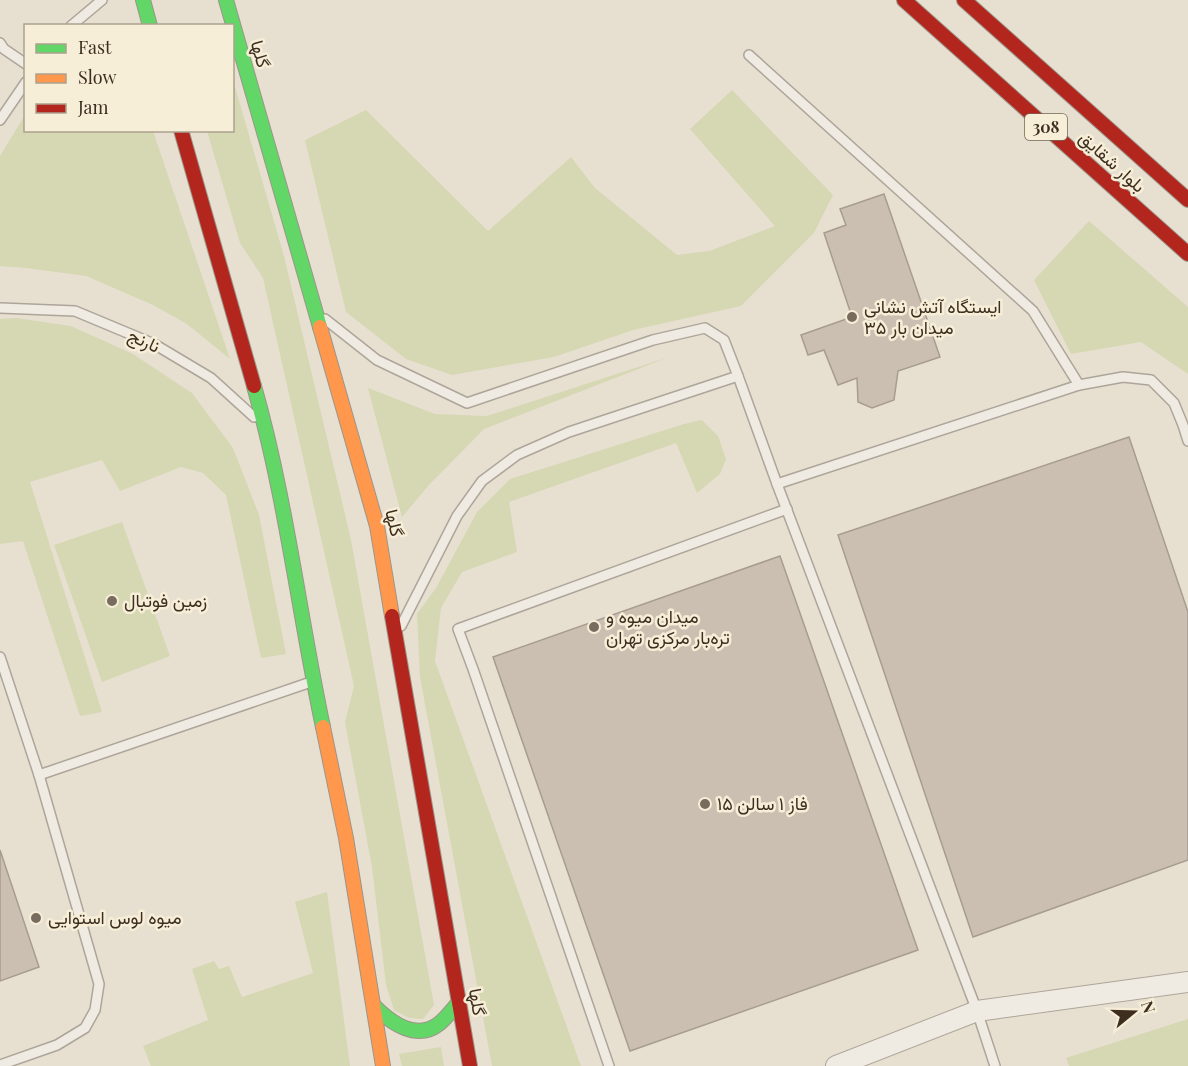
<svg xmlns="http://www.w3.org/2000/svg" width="1188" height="1066" font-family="'Playfair Display',Vazirmatn,serif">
<rect width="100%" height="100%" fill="#e7e0d1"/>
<!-- green -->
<g fill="#d6d7b3">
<polygon points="233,80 284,256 351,540 434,1005 423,1019 409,1018 394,1010 386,985 372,867 345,722 354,686 263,278 240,243 207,131 232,130"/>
<polygon points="732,90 833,195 814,233 741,306 633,330 554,357 452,375 406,359 346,312 305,140 366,110 488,231 571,157 595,188 677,255 709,251 775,226 690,129"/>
<polygon points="25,115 26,130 153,131 230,359 187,324 153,305 86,276 26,268 0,266 0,156"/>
<polygon points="1089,221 1188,307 1188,374 1141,342 1071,354 1034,280"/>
<polygon points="16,318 71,326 133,354 192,393 233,448 259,515 286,654 261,658 226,495 203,473 181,467 120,491 102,460 30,482 102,712 80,716 23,541 0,544 0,319"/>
<polygon points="669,357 484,429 429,485 402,517 368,388 435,414 487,416"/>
<polygon points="702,420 718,436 726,459 720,474 697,493 676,443 509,502 517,552 462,572 441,608 435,661 581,1066 492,1066 420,677 417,614 436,588 477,512 510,479 684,424"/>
<polygon points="122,522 170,656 102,682 54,545"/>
<polygon points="327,892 350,1066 151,1066 143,1046 208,1020 192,969 214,961 219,969 229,966 242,997 313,973 295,902"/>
<polygon points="1188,1019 1188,1066 1069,1066 1066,1058"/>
<polygon points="441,1047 444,1066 402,1066 399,1054"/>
</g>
<!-- building -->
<g fill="#cbbfb2" stroke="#a89c90" stroke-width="1.5">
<polygon points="884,194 940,357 898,371 894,400 872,408 858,402 857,378 838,385 824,350 808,355 801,335 852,317 824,233 846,225 840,209"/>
<polygon points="1129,437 1188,612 1188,860 973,937 838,535"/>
<polygon points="780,556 918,950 630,1051 493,657"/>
<polygon points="0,850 39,967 0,981"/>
</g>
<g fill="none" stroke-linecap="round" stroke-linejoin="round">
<!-- lane casing -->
<g stroke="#ada599" stroke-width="12">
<g id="lane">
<polyline points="71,26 102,0"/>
<polyline points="0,43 4,49 26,64"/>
<polyline points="749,55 1033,311 1079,385"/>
<polyline points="0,120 26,82"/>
<polyline points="0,308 75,311 154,344 211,378 254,417"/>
<polyline points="325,319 377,360 467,403 653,340 705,328 724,340 738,376 569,432 517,455 482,481 457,516 401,626"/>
<polyline points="738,376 777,484 977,1011 995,1066"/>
<polyline points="777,484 1079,385 1123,377 1151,380 1174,403 1183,425 1188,441"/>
<polyline points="0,657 39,775 99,984 95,1010 85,1028 57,1045 0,1065"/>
<polyline points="39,775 311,682"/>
<polyline points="609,1066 473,669 458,629 787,509"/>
</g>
</g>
<!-- street casing -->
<g stroke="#ada599" stroke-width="22">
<polyline id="street" points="836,1066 977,1011 1188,982"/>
</g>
<!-- fast casing -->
<g stroke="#9c958a" stroke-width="16">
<g id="fast">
<polyline points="143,0 150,26"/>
<polyline points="226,0 320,327"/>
<path d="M254 386C286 498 299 614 323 727"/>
<path d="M374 1006C391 1023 417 1042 440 1023 447 1017 453 1009 459 1002"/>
</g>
</g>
<!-- slow casing -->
<g stroke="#9c958a" stroke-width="16">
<g id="slow">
<polyline points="320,327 377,526 392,616"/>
<polyline points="323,727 346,838 383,1066"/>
</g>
</g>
<!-- jam casing -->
<g stroke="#9c958a" stroke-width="16">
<g id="jam">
<polyline points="904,0 1188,254"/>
<polyline points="964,0 1188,200"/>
<polyline points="181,130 254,386"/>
<polyline points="392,616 470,1066"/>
</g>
</g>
<!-- lane -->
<use href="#lane" stroke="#efebe3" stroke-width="9"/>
<!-- street -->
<use href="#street" stroke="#efebe3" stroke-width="20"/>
<!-- fast -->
<use href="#fast" stroke="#63d668" stroke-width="14"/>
<!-- slow -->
<use href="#slow" stroke="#ff974d" stroke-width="14"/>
<!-- jam -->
<use href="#jam" stroke="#b3261e" stroke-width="14"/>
</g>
<!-- markers -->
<g fill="#786c5e" stroke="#f7eed8" stroke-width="2">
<circle cx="852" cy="317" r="6"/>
<circle cx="112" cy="601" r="6"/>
<circle cx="594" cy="627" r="6"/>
<circle cx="705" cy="804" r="6"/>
<circle cx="36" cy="918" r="6"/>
</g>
<g text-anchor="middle" stroke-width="5" stroke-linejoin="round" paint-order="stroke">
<!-- shield labels -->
<rect fill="#f7eed8" stroke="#756857" stroke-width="1.5" x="1025" y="114" width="42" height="26" rx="4.5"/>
<g font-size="16" font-weight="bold" fill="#3d2e20">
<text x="1046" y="133">308</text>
</g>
<!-- street labels -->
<g font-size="18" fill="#3d2e20" stroke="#f7eed8">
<text transform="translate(260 54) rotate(74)" y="6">گلها</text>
<text transform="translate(1112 162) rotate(42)" y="6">بلوار شقایق</text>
<text transform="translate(144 341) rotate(25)" y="6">نارنج</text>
<text transform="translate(394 523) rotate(77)" y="6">گلها</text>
<text transform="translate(477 1002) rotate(80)" y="6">گلها</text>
</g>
<!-- poi labels -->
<g font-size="18" fill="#3d2e20" stroke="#f7eed8" text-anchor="start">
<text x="864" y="313">ایستگاه آتش نشانی<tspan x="864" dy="21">۳۵ میدان بار</tspan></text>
<text x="124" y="607">زمین فوتبال</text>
<text x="606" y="623">میدان میوه و<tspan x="606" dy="21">تره‌بار مرکزی تهران</tspan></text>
<text x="717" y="810">فاز ۱ سالن ۱۵</text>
<text x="48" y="924">میوه لوس استوایی</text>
</g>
</g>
<!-- legend -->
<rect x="24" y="24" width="210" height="108" fill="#f7eed8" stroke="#ada18e" stroke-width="1.5"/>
<rect x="36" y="44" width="30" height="9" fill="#63d668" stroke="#ada18e" stroke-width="1.5"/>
<text x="78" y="54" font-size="18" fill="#3d2e20">Fast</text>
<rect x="36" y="74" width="30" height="9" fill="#ff974d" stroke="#ada18e" stroke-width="1.5"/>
<text x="78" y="84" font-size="18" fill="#3d2e20">Slow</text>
<rect x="36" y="104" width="30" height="9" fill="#b3261e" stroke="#ada18e" stroke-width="1.5"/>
<text x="78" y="114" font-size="18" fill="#3d2e20">Jam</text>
<!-- north arrow -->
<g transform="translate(1134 1012) rotate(71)" stroke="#f7eed8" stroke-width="4.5" paint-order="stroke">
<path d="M0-4.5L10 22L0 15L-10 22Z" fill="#3d2e20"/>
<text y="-9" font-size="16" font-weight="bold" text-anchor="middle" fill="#3d2e20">N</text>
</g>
</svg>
